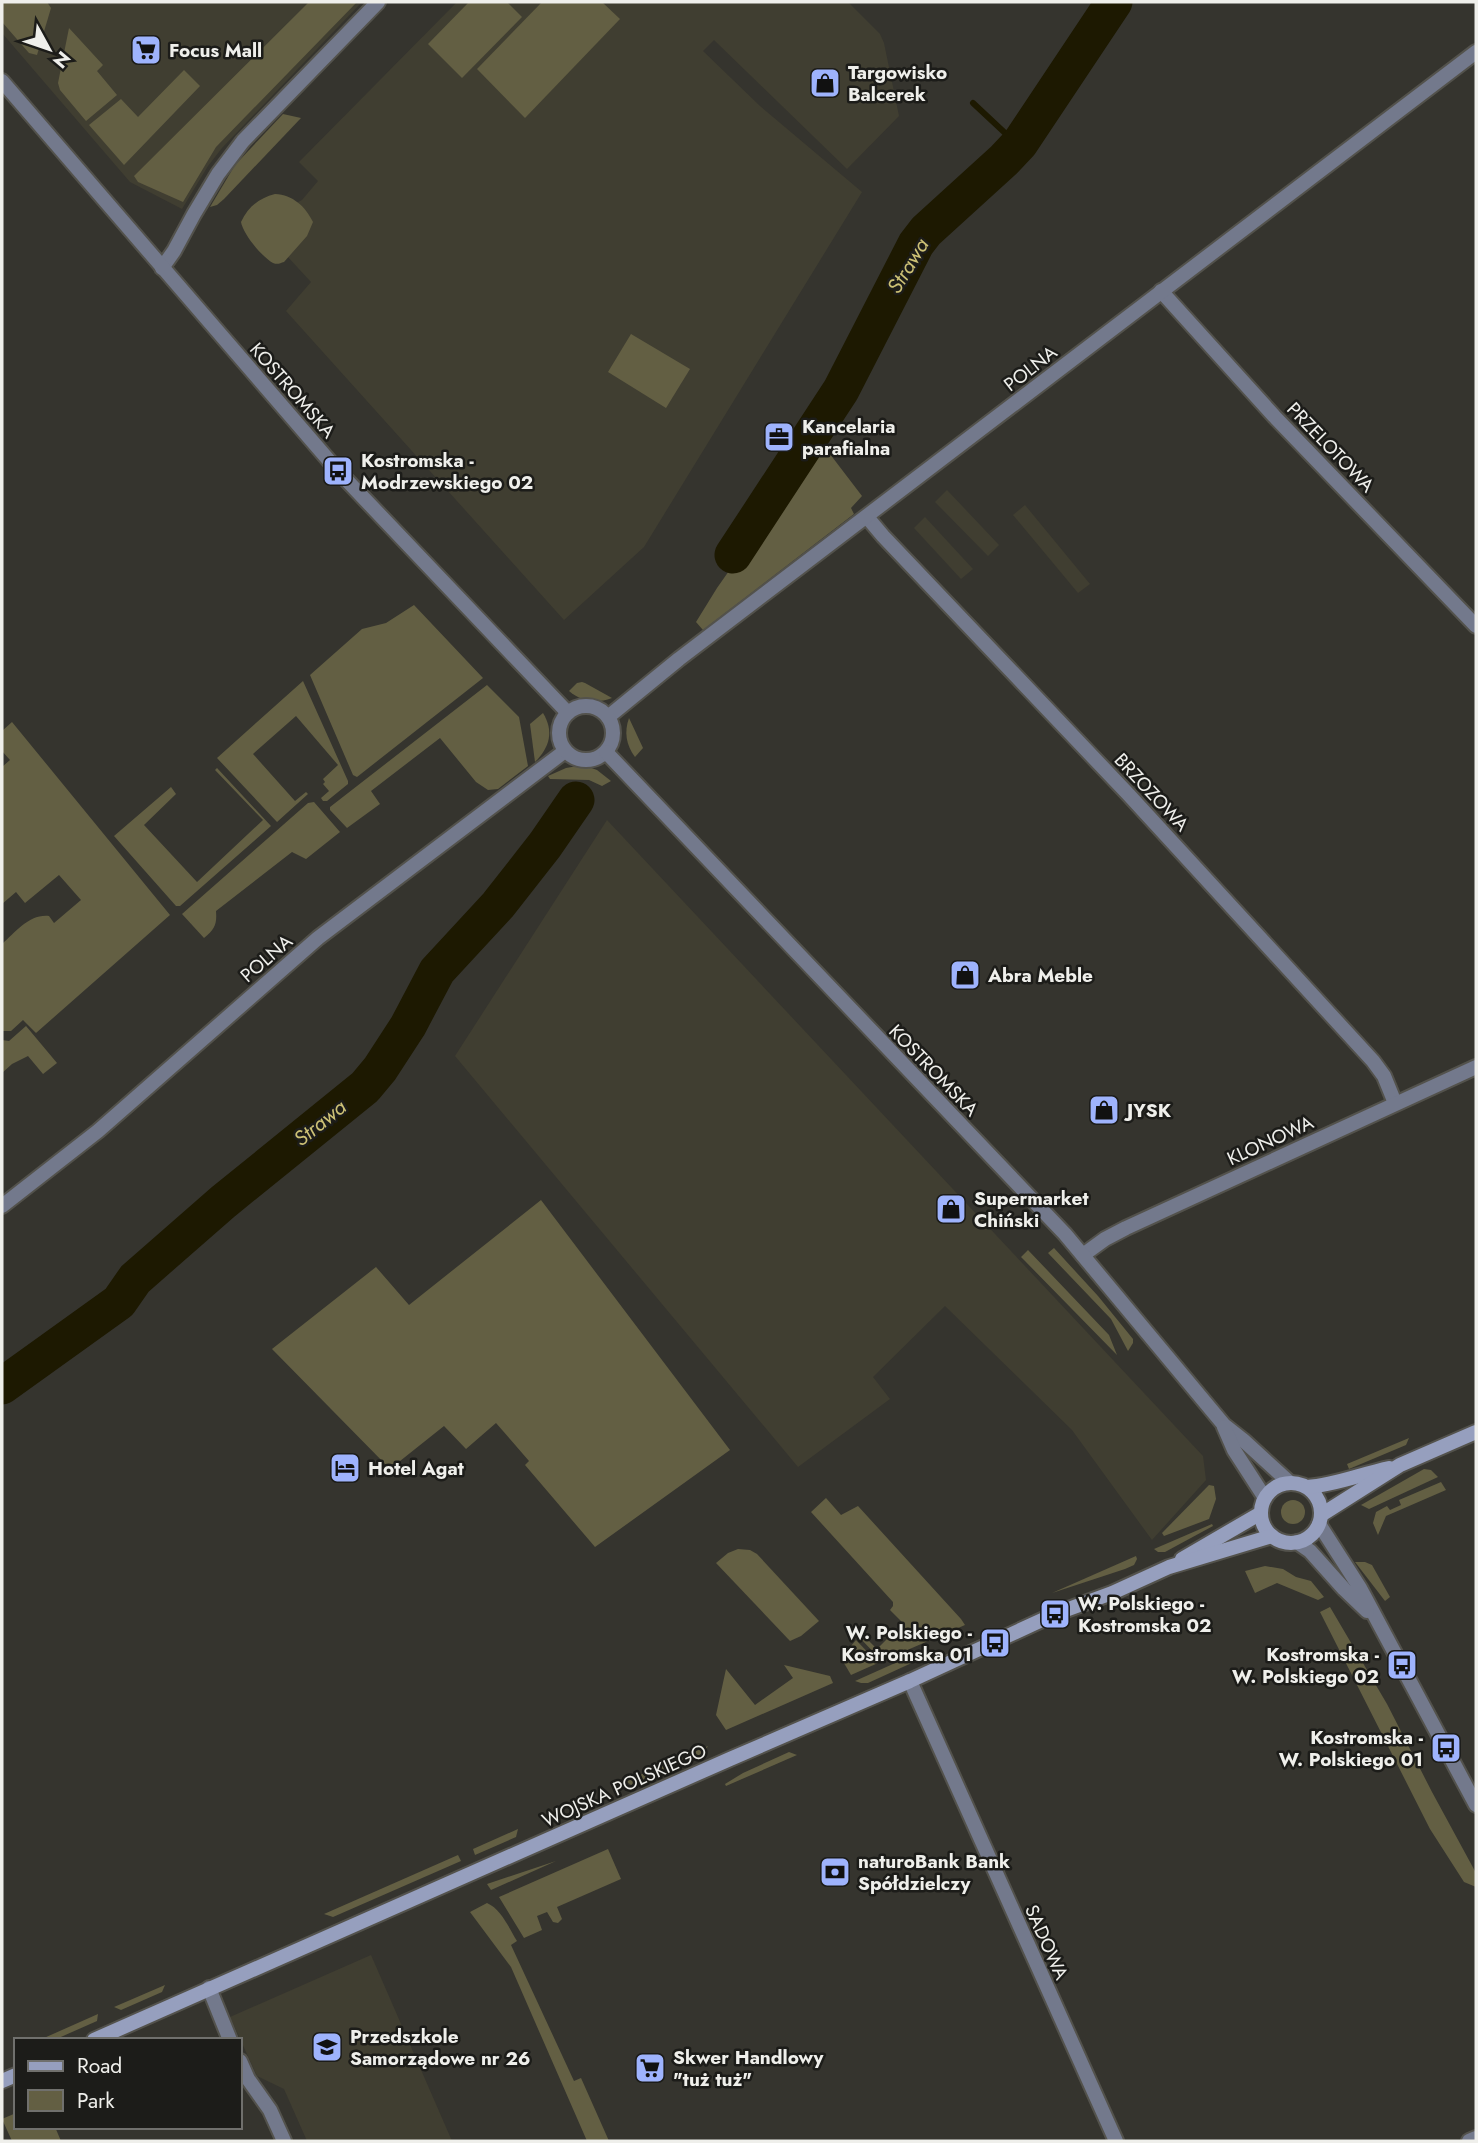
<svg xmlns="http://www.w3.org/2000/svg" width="1478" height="2143" font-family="Jost,sans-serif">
<rect width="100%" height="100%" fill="#35342e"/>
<!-- built -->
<g fill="#403e31">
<polygon points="2,2 362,2 222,148 208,166 182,209 130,182 2,33"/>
<polygon points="457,2 848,2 880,34 884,43 899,116 847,169 714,40 703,51 760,106 862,192 644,547 564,620 286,311 311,282 286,255 296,203 302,200 318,181 299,162"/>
<polygon points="947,490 999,545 988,556 935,502"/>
<polygon points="1025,505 1090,584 1078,593 1013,515"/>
<polygon points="925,517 973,569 961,579 914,528"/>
<polygon points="607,820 1203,1456 1206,1480 1152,1540 1072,1430 945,1306 873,1377 890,1399 798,1467 455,1056"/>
<polygon points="371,1955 452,2141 307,2141 284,2089 257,2076 230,2017"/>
</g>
<!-- green -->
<g fill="#635f43">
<polygon points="2,2 47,2 51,8 37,55 29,53 2,22"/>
<polygon points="309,2 357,2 216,147 183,202 138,182 134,176"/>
<polygon points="469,2 507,2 522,17 462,78 428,44"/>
<polygon points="542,2 602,2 620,19 525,118 477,69"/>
<polygon points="69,28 103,65 97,71 117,95 86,121 60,90 58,83"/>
<polygon points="184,70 200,86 124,165 89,125 121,99 138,117"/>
<polygon points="283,114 301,118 224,199 217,205 210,207 235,165"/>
<path d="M275 194C293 195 305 206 313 222L307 236 284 262C280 263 278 265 273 263 262 257 243 234 241 222 248 207 259 198 275 194Z"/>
<polygon points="631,334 690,369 666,408 608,372"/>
<polygon points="820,441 862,496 851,508 854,514 703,630 696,622 717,588"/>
<polygon points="414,605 483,678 357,777 353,775 310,675 362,629 386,623"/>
<polygon points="303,681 348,781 348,784 327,801 323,801 321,798 329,791 323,784 325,782 323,779 338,765 296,716 253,754 295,801 306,792 308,794 277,822 217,758"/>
<path d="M582 682 585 683 612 698C596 704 582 702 569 691L577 683Z"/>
<polygon points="487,685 519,717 528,766 498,789 488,790 476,782 440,738 371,791 380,804 347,828 330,810 330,807"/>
<path d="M543 713C554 731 550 747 535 762L530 724Z"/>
<path d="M629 718 643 748 635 757C626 745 624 732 629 718Z"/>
<path d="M12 722 170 915 36 1033 23 1020 11 1031H2V944C16 932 29 914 49 916L54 923 81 900 59 875 25 903 16 892 2 904V767L10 760 2 751V731Z"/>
<polygon points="583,765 597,770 611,781 602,786 589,780 550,779 548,776 566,768"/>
<polygon points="217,768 271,826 180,906 176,906 114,836 171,787 176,794 144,825 197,882 263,820 215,770"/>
<path d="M314 802 340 832 306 859 292 852 216 911C217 924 215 929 204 938L182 914 308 803Z"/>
<polygon points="26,1026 57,1063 43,1074 28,1056 12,1064 2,1073 2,1040 9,1041"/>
<polygon points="541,1200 730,1450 595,1547 525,1465 529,1461 496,1423 466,1449 444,1426 390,1469 272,1349 376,1267 409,1305"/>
<polygon points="1054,1248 1098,1296 1133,1339 1133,1343 1128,1351 1111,1319 1048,1253"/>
<polygon points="1028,1250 1109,1335 1117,1355 1025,1261 1021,1257"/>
<polygon points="1409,1438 1406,1445 1349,1469 1347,1464"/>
<polygon points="1424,1469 1431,1470 1438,1477 1369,1509 1361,1505"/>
<polygon points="1441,1482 1446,1490 1386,1516 1378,1535 1373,1523 1376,1512 1387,1506 1390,1510 1401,1505 1399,1500"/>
<polygon points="1209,1485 1214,1486 1216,1499 1209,1519 1164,1536 1162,1533"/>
<polygon points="826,1498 841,1515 858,1506 961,1619 965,1625 882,1661 859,1637 862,1634 877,1649 903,1623 890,1610 893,1606 893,1602 811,1512"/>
<circle cx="1293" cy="1512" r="12"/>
<polygon points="1212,1524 1213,1526 1165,1552 1158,1552 1154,1549"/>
<polygon points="738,1549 750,1550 757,1554 819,1621 801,1636 790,1641 716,1563 728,1553"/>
<polygon points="1136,1556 1137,1559 1134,1565 1125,1569 1052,1593"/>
<polygon points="1355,1562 1365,1562 1372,1565 1390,1597 1385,1601"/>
<polygon points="1265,1566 1283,1569 1296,1577 1311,1581 1324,1597 1318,1600 1277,1583 1255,1593 1245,1571"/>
<polygon points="1330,1607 1387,1704 1432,1792 1476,1873 1476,1887 1464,1882 1430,1829 1320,1612"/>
<polygon points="856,1640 878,1663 851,1675 841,1658"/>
<polygon points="922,1651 925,1652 927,1656 868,1683 861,1683 855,1681"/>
<polygon points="784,1665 830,1676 833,1683 726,1730 716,1715 726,1669 755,1705 793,1678"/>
<polygon points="708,1746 703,1754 631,1785 626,1781"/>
<polygon points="789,1752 797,1755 726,1786 725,1784 743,1773"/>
<polygon points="518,1829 516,1837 475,1855 473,1849"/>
<polygon points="608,1849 621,1879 557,1907 562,1919 558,1923 553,1922 547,1912 537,1916 542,1930 524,1938 499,1897"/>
<polygon points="458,1855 461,1861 333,1917 324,1914"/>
<polygon points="556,1861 491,1890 487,1884"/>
<path d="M487 1903C501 1909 509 1928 517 1941L511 1945 574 2081 581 2078 609 2141H587L511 1967 470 1912Z"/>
<polygon points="165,1985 162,1992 121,2010 114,2007"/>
<polygon points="98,2014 97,2021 54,2040 44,2038"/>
<polygon points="16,2113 16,2127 55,2127 61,2141 12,2141 2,2119"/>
</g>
<!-- water -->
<polygon fill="#1d1901" points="573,796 581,801 554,839 541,832 550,830"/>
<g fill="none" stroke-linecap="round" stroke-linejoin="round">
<!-- stream -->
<polyline stroke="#1d1901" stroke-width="6" points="973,103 1018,145"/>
<!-- river -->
<g stroke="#1d1901" stroke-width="37">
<polyline points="733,555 841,390 916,244 926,231 1004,160 1020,143 1114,2"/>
<polyline points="2,1386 119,1302 135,1279 223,1202 365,1087 380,1069 408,1026 437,971 498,905 545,845 576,800"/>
</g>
<!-- minor casing -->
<g stroke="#53524c" stroke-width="18">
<g id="minor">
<polyline points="162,268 174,251 194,214 218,174 243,141 378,2"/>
<polyline points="1161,291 1274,416 1476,626"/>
<polyline points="867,517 883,536 1129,795 1373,1061 1384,1076 1395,1103"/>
<polyline points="608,717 679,659 1476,52"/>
<polyline points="2,1206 98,1131 318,938 565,751"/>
<polyline points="1083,1255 1105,1239 1126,1228 1476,1067"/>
<polyline points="910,1681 1116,2141"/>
<polyline points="209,1988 230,2040"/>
<polyline points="240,2061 248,2079 270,2110 284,2141"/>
<polyline points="1469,2141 1476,2138"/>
</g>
</g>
<!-- tertiary casing -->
<g stroke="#53524c" stroke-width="18">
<g id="tertiary">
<polyline points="2,81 338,471 568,713"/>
<circle cx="586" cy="733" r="27"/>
<polyline points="606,752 1065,1234 1224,1425 1243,1440 1290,1483"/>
<polyline points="1224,1427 1234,1450 1265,1498"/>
<polyline points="1319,1524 1360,1588 1476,1805"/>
<polyline points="1297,1542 1310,1551 1344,1589 1367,1611"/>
</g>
</g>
<!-- secondary casing -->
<g stroke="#53524c" stroke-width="18">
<g id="secondary">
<circle cx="1291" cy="1513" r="30"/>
<path d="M1307 1487C1335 1485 1361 1474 1389 1468"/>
<polyline points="1321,1515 1400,1465 1476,1432"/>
<polyline points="1182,1559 1261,1513"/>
<polyline points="94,2040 730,1759 910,1681 1055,1614 1112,1593 1169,1567 1272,1536"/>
<polyline points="2,2081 16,2075"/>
</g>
</g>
<!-- minor -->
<use href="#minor" stroke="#73798c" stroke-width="14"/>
<!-- tertiary -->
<use href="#tertiary" stroke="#73798c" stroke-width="14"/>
<!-- secondary -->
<use href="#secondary" stroke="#969fbe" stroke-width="14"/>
</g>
<!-- icons -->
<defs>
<g id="supermarket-square" transform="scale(1.575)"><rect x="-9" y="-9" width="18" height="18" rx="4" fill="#9eb3fd" stroke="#1c1c19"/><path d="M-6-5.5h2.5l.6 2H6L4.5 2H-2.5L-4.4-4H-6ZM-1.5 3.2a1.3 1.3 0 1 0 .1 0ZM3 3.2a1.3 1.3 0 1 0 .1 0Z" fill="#111"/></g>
<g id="shop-square" transform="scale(1.575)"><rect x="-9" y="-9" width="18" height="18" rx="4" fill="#9eb3fd" stroke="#1c1c19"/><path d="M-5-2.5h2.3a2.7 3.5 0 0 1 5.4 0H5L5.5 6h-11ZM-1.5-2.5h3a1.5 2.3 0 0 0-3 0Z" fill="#111"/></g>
<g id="office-square" transform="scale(1.575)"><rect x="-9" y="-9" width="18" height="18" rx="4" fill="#9eb3fd" stroke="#1c1c19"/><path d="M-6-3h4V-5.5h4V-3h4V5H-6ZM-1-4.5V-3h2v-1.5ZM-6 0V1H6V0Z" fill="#111"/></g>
<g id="bus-square" transform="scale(1.575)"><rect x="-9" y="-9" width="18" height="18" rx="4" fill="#9eb3fd" stroke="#1c1c19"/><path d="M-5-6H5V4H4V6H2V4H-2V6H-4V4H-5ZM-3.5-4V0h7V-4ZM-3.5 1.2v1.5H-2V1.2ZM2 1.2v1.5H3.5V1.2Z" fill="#111"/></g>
<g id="hotel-square" transform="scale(1.575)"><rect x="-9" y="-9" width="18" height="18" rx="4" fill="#9eb3fd" stroke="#1c1c19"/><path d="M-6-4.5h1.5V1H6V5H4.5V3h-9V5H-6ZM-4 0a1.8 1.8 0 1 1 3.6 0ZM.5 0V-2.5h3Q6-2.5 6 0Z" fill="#111"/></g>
<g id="bank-square" transform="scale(1.575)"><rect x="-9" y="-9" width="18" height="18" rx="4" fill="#9eb3fd" stroke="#1c1c19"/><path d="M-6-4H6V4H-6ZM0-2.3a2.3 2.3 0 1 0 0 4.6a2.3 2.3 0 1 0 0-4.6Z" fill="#111"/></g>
<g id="school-square" transform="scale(1.575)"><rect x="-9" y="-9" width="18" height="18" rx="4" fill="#9eb3fd" stroke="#1c1c19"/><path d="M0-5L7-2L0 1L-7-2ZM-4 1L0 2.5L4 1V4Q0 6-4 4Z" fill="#111"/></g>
</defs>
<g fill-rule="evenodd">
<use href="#supermarket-square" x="146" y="50"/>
<use href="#shop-square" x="825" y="83"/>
<use href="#office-square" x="779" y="437"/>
<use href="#bus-square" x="338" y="471"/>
<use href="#shop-square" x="965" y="975"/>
<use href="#shop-square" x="1104" y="1110"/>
<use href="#shop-square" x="951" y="1209"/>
<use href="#hotel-square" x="345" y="1468"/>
<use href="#bus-square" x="1055" y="1614"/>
<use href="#bus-square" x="995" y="1643"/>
<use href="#bus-square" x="1402" y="1665"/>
<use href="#bus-square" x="1446" y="1748"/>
<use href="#bank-square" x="835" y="1872"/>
<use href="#school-square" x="327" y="2047"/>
<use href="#supermarket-square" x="650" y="2068"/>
</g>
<g text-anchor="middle" stroke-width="5" stroke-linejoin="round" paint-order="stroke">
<!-- poi labels -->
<g font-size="19" font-weight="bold" fill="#efefeb" stroke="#1c1c19" text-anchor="start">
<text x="169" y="57">Focus Mall</text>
<text x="848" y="79">Targowisko<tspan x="848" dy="22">Balcerek</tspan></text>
<text x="802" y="433">Kancelaria<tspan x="802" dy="22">parafialna</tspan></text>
<text x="361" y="467">Kostromska -<tspan x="361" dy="22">Modrzewskiego 02</tspan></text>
<text x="988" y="982">Abra Meble</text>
<text x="1127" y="1117">JYSK</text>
<text x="974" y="1205">Supermarket<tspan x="974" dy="22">Chiński</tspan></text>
<text x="368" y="1475">Hotel Agat</text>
<text x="1078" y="1610">W. Polskiego -<tspan x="1078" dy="22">Kostromska 02</tspan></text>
<text x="972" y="1639" text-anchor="end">W. Polskiego -<tspan x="972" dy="22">Kostromska 01</tspan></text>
<text x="1379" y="1661" text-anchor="end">Kostromska -<tspan x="1379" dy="22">W. Polskiego 02</tspan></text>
<text x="1423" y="1744" text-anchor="end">Kostromska -<tspan x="1423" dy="22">W. Polskiego 01</tspan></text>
<text x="858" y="1868">naturoBank Bank<tspan x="858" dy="22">Spółdzielczy</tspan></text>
<text x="350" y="2043">Przedszkole<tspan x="350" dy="22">Samorządowe nr 26</tspan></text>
<text x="673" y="2064">Skwer Handlowy<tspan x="673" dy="22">"tuż tuż"</tspan></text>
</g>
<!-- street labels -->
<g font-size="19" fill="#efefeb" stroke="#1c1c19">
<text transform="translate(1030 368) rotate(-38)" y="7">POLNA</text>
<text transform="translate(293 390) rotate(49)" y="7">KOSTROMSKA</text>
<text transform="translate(1331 447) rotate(46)" y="7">PRZELOTOWA</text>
<text transform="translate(1152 792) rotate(47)" y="7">BRZOZOWA</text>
<text transform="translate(266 958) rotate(-41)" y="7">POLNA</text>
<text transform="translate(934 1070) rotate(46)" y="7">KOSTROMSKA</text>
<text transform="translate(1270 1140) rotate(-25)" y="7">KLONOWA</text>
<text transform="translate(624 1785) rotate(-24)" y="7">WOJSKA POLSKIEGO</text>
<text transform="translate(1047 1942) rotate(66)" y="7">SADOWA</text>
</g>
<!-- water labels -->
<g font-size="21" font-style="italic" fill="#cdc175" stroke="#1c1c19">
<text transform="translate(908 266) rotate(-59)" y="7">Strawa</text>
<text transform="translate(320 1123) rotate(-39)" y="7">Strawa</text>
</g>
</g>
<!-- border -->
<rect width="1478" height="2143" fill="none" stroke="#efefeb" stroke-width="7"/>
<!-- legend -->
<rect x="14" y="2038" width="228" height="91" fill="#1c1c19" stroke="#70706d" stroke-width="2"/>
<rect x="28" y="2061" width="35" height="10" fill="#969fbe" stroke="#70706d" stroke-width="2"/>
<text x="77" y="2073" font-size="21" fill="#efefeb">Road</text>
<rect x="28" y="2090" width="35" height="21" fill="#635f43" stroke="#70706d" stroke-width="2"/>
<text x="77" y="2108" font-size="21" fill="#efefeb">Park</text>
<!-- north arrow -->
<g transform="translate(49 49) rotate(130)" stroke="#1c1c19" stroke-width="5" paint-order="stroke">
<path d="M0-5L12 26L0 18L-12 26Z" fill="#efefeb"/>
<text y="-10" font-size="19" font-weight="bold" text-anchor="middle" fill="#efefeb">N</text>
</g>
</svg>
